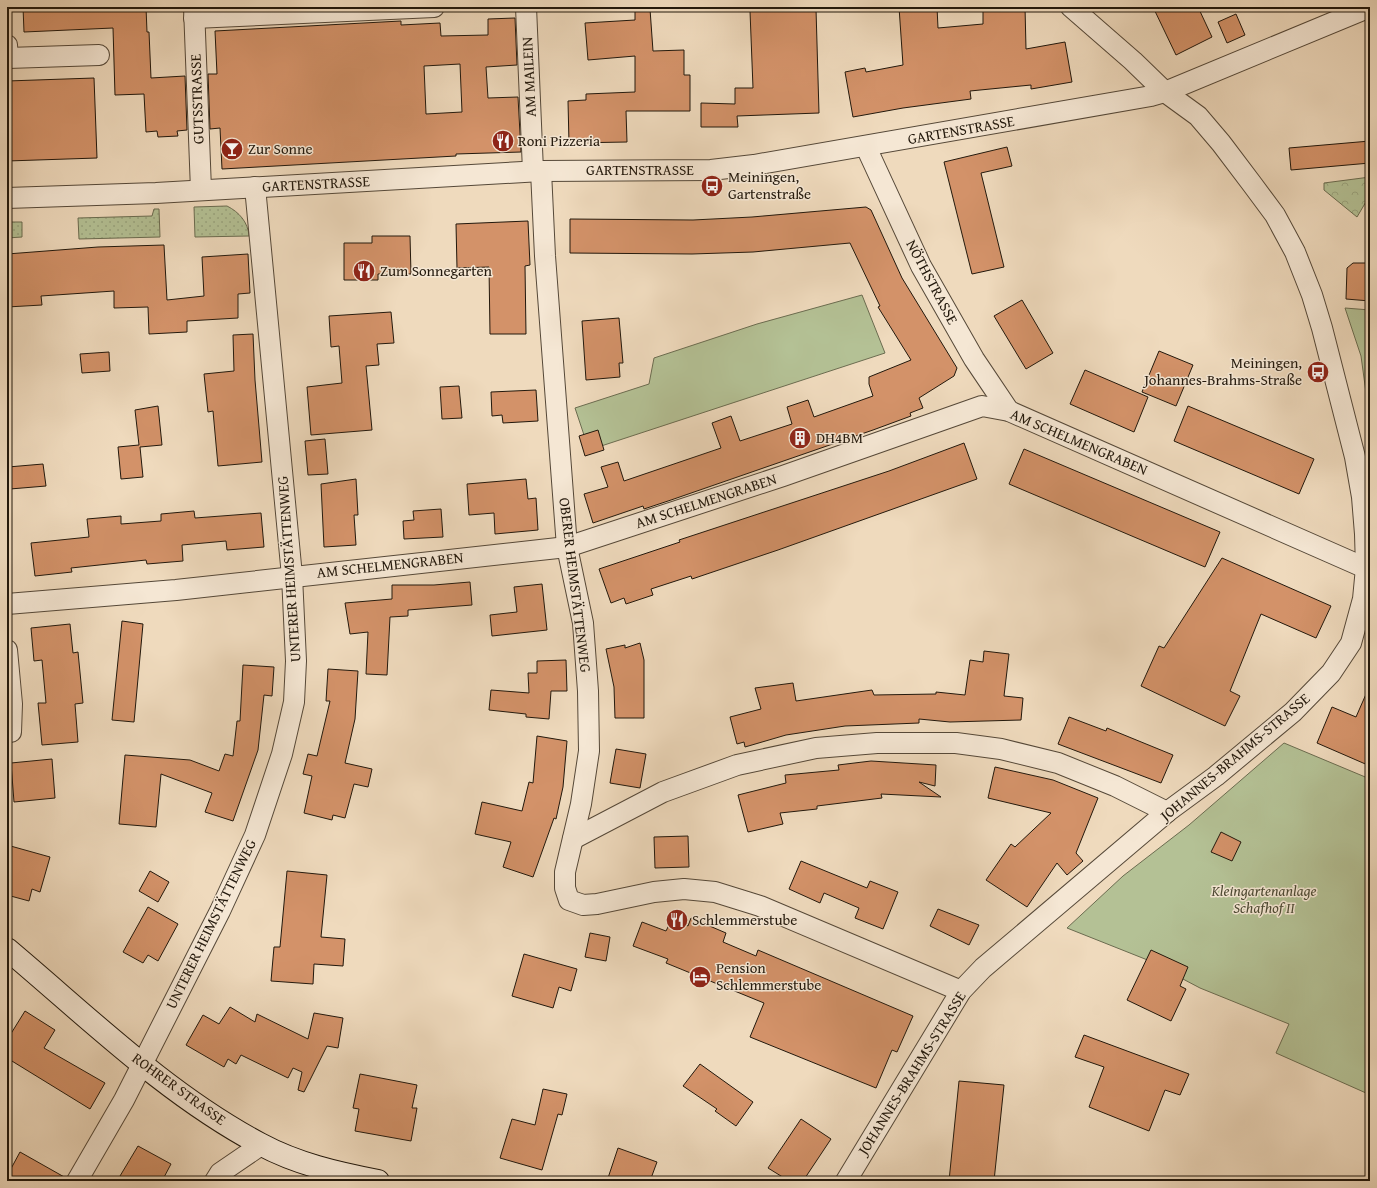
<svg xmlns="http://www.w3.org/2000/svg" width="1377" height="1188" font-family="'Gentium Book Plus',serif">
<defs>
<pattern id="grass-dots" width="8" height="8" patternUnits="userSpaceOnUse"><rect width="8" height="8" fill="#b4c195"/><path d="M2 2h.1M6 6h.1" fill="none" stroke="#9aa57f" stroke-width="1.8" stroke-linecap="round"/></pattern>
<pattern id="forest-crowns" width="20" height="18" patternUnits="userSpaceOnUse"><rect width="20" height="18" fill="#b4c195"/><path d="M2 6a3 3 0 1 1 6 0M12 15a3 3 0 1 1 6 0" fill="none" stroke="#9aa57f"/></pattern>
</defs>
<rect width="100%" height="100%" fill="#efdabd"/>
<filter id="stains"><feTurbulence type="fractalNoise" baseFrequency=".005" numOctaves="4"/><feColorMatrix values="0 0 0 0 .2 0 0 0 0 .09 0 0 0 0 .02 0 0 0 .5 -.17"/></filter>
<radialGradient id="worn" r=".72"><stop offset=".6" stop-color="#630" stop-opacity="0"/><stop offset="1" stop-color="#630" stop-opacity=".3"/></radialGradient>
<!-- grass -->
<g fill="url(#grass-dots)" stroke="#6b6c50">
<path d="M227 206C239 212 248 222 249 236L195 237 194 207Z"/>
<polygon points="154,209 159,209 160,237 79,239 78,218 152,216"/>
<polygon points="7,222 22,222 22,237 7,238"/>
</g>
<!-- forest -->
<polygon fill="url(#forest-crowns)" stroke="#6b6c50" points="1370,177 1370,195 1357,217 1324,190 1324,183"/>
<!-- garden -->
<g fill="#b4c195" stroke="#6b6c50">
<polygon points="862,295 885,353 589,450 575,408 649,384 654,358 757,324"/>
<polygon points="1345,308 1370,310 1370,422 1361,356"/>
<polygon points="1284,743 1370,779 1370,1086 1366,1093 1276,1053 1289,1024 1200,988 1145,959 1067,928 1123,876 1189,825"/>
</g>
<!-- building -->
<g fill="#d39269" stroke="#22180c" fill-rule="evenodd">
<polygon points="23,7 146,7 147,32 149,32 151,78 185,76 187,130 177,131 178,136 158,137 157,131 146,132 144,94 115,95 113,28 24,32"/>
<polygon points="899,7 937,7 938,28 983,24 983,7 1025,7 1026,49 1065,42 1072,82 1031,89 1031,85 970,91 971,99 903,108 853,117 845,72 865,68 866,72 903,65"/>
<polygon points="1153,7 1198,7 1212,37 1176,55"/>
<polygon points="789,8 816,9 819,113 737,116 738,127 701,127 701,103 735,104 735,88 753,88 750,11"/>
<polygon points="650,9 653,51 684,50 684,75 690,75 690,111 626,111 627,142 569,143 568,101 586,100 586,94 635,92 635,56 588,60 585,23 635,20 635,10"/>
<polygon points="1236,14 1245,35 1227,43 1218,22"/>
<path d="M515 18 517 65 486 67 488 98 518 97 521 152 456 154V156L222 169 220 128 210 129 208 74H217L215 31 401 21V25L440 23 441 36 488 35V19ZM460 64 462 112 426 114 424 66Z"/>
<polygon points="94,78 97,158 7,161 7,81"/>
<polygon points="1370,141 1370,163 1291,170 1289,148"/>
<polygon points="1007,147 1012,166 981,173 1004,267 972,274 944,162"/>
<polygon points="866,207 871,210 902,278 957,368 954,376 919,398 923,408 910,413 911,416 873,430 671,500 644,509 643,506 593,523 584,494 608,487 601,467 618,462 624,481 721,448 712,423 731,416 740,441 792,424 787,407 808,400 814,417 873,396 869,384 869,377 911,360 878,307 880,306 850,243 753,252 692,254 570,253 570,219 693,220 752,217"/>
<polygon points="528,221 530,265 525,266 526,334 490,334 489,267 457,268 456,224"/>
<polygon points="372,236 410,236 411,274 378,274 378,280 344,280 344,243 372,243"/>
<polygon points="164,245 167,300 204,296 202,257 248,254 250,293 238,294 238,318 187,321 187,332 149,334 148,307 114,308 114,291 41,296 42,305 7,307 7,254 98,247"/>
<polygon points="1353,263 1370,263 1370,301 1346,299 1347,268"/>
<polygon points="1022,300 1053,353 1026,369 994,316"/>
<polygon points="391,312 394,343 377,344 379,365 366,366 372,430 311,435 307,387 342,383 339,346 331,347 329,316"/>
<polygon points="619,318 623,363 619,363 620,377 586,380 582,321"/>
<polygon points="253,334 255,380 262,462 218,466 213,411 208,412 204,374 234,371 233,335"/>
<polygon points="1159,351 1193,365 1176,406 1142,392"/>
<polygon points="109,352 110,371 82,373 80,354"/>
<polygon points="1085,370 1148,397 1134,432 1070,404"/>
<polygon points="459,386 462,418 442,419 440,387"/>
<polygon points="536,390 538,421 503,423 502,415 492,416 491,392"/>
<polygon points="158,406 162,445 140,447 143,477 121,479 118,447 139,445 135,410"/>
<polygon points="1188,406 1314,459 1299,494 1174,441"/>
<polygon points="598,430 604,450 585,456 579,436"/>
<polygon points="325,439 328,474 308,475 305,441"/>
<polygon points="964,443 977,479 778,550 692,579 691,576 651,589 653,595 626,604 624,598 611,603 599,569 680,542 679,540 889,471"/>
<polygon points="1024,449 1220,532 1205,567 1009,484"/>
<polygon points="43,464 46,486 10,489 8,467"/>
<polygon points="356,479 358,515 354,515 356,545 324,547 321,484"/>
<polygon points="526,479 528,499 536,498 538,530 495,534 494,513 469,515 467,484"/>
<polygon points="441,509 443,537 404,539 403,521 414,520 413,511"/>
<polygon points="194,511 195,518 261,513 264,547 227,550 226,541 182,545 183,561 147,564 146,560 71,568 72,572 35,576 31,543 89,537 87,519 121,516 121,524 161,521 161,514"/>
<polygon points="1222,558 1331,606 1316,638 1261,614 1230,691 1240,696 1225,726 1141,686 1159,646 1164,648"/>
<polygon points="470,582 472,605 408,610 408,616 390,617 387,675 366,674 368,632 350,634 345,603 392,599 392,585 434,585"/>
<polygon points="542,584 547,630 492,636 490,615 517,612 514,587"/>
<polygon points="122,621 143,624 134,722 112,720"/>
<polygon points="70,624 73,653 78,652 83,703 75,704 78,742 42,745 38,703 46,703 42,660 34,661 31,628"/>
<polygon points="640,643 644,660 644,718 615,718 614,687 606,649 625,645 625,648"/>
<polygon points="984,651 1009,654 1004,696 1023,698 1021,720 950,722 919,719 919,723 845,726 786,735 745,747 744,742 737,744 730,717 761,709 755,688 793,683 796,701 872,690 874,695 936,694 936,692 965,695 970,660 983,662"/>
<polygon points="566,660 567,691 551,691 549,719 526,717 526,714 489,710 491,690 529,693 528,673 537,673 537,661"/>
<polygon points="243,665 274,667 272,696 264,695 258,750 233,821 205,812 212,793 161,774 156,827 119,824 125,755 190,760 219,771 225,754 233,756 237,721 240,721"/>
<polygon points="328,669 358,671 355,719 345,763 372,769 368,787 354,784 345,818 333,815 332,820 304,813 312,776 303,774 308,754 317,756 330,701 326,701"/>
<polygon points="1370,685 1370,766 1317,743 1332,707 1356,717"/>
<polygon points="1069,717 1106,731 1107,728 1173,755 1161,783 1058,744"/>
<polygon points="537,736 567,741 563,787 556,819 554,818 533,877 503,867 511,842 475,834 482,802 522,811 529,782 533,783"/>
<polygon points="616,749 646,754 640,788 610,783"/>
<polygon points="52,759 55,798 14,802 11,763"/>
<polygon points="871,761 936,765 935,786 919,782 941,797 881,794 882,798 817,806 817,809 780,813 783,824 748,832 738,795 786,783 785,775 839,770 838,765"/>
<polygon points="995,767 1053,780 1098,798 1076,853 1083,861 1067,875 1057,863 1027,907 986,880 1011,844 1015,847 1051,813 988,798"/>
<polygon points="1221,832 1241,842 1232,861 1211,852"/>
<polygon points="688,836 689,867 655,868 654,837"/>
<polygon points="7,845 50,857 40,892 32,889 29,901 7,895"/>
<polygon points="801,861 867,888 870,881 898,892 883,929 855,918 859,908 824,893 820,903 789,889"/>
<polygon points="150,871 169,882 158,902 139,891"/>
<polygon points="287,871 327,875 321,937 345,939 343,966 314,964 313,984 271,981 274,947 280,947"/>
<polygon points="148,907 178,924 158,961 148,955 143,963 123,952"/>
<polygon points="938,909 979,925 969,945 930,926"/>
<polygon points="691,918 726,933 723,942 756,956 758,950 913,1016 897,1052 892,1050 876,1088 750,1037 764,1003 666,963 668,959 633,946 642,922 666,931 672,919 688,926"/>
<polygon points="590,933 610,937 606,961 585,957"/>
<polygon points="1151,950 1188,967 1180,986 1186,989 1171,1021 1127,1000"/>
<polygon points="524,954 577,969 571,991 559,987 553,1008 512,996"/>
<polygon points="230,1007 255,1022 257,1014 308,1039 314,1013 343,1018 338,1048 327,1046 304,1092 298,1090 302,1072 293,1068 288,1078 241,1055 236,1064 228,1059 224,1067 186,1045 203,1015 219,1024"/>
<polygon points="25,1011 55,1030 44,1048 105,1083 90,1109 7,1058 7,1040"/>
<polygon points="1084,1035 1189,1074 1180,1095 1165,1090 1149,1131 1089,1107 1104,1067 1075,1057"/>
<polygon points="700,1064 753,1102 736,1126 715,1111 717,1109 683,1086"/>
<polygon points="360,1074 417,1085 412,1108 417,1108 411,1141 355,1131 359,1109 353,1108"/>
<polygon points="959,1081 1004,1085 994,1181 949,1181"/>
<polygon points="543,1089 567,1094 562,1115 558,1114 542,1170 500,1158 512,1119 535,1125"/>
<polygon points="801,1119 831,1139 803,1181 789,1181 768,1168"/>
<polygon points="138,1146 171,1164 162,1181 117,1181"/>
<polygon points="618,1148 657,1162 650,1181 607,1181"/>
<polygon points="20,1152 66,1178 66,1181 7,1181 7,1176"/>
</g>
<g fill="none" stroke-linecap="round" stroke-linejoin="round">
<!-- street casing -->
<g stroke="#554838" stroke-width="22">
<g id="street">
<polyline points="194,7 201,190"/>
<polyline points="526,7 533,171"/>
<polyline points="194,18 434,7"/>
<polyline points="7,45 8,58 99,55"/>
<polyline points="866,147 921,266 974,359 1009,411"/>
<polyline points="541,171 545,256 567,547 583,623 588,691 589,751 581,804 565,872 565,888 569,900 583,905 597,904 654,892 684,889 715,892 760,906 961,991"/>
<polyline points="7,198 156,193 541,171 711,170 754,165 1151,96 1165,92 1370,7"/>
<polyline points="7,604 176,590 567,547 783,476 982,406 1009,411 1370,570"/>
<polyline points="7,650 12,704 11,732"/>
<polyline points="573,839 663,792 737,765 816,748 877,743 956,743 1001,749 1058,763 1115,786 1167,812"/>
<polyline points="77,1181 124,1100 220,911 255,835 282,754 294,702 296,661 292,576 255,187"/>
<polyline points="215,1181 220,1173 261,1145"/>
<polyline points="846,1181 961,991 983,968 1167,812 1216,776 1293,712 1331,673 1351,643 1363,599 1366,568 1365,534 1362,497 1355,457 1322,328 1312,295 1295,252 1275,215 1252,184 1221,143 1198,116 1165,92 1133,61 1071,7"/>
</g>
</g>
<!-- secondary casing -->
<g stroke="#22180c" stroke-width="24">
<path id="secondary" d="M7 949C88 1017 166 1094 260 1144 297 1164 337 1173 378 1181"/>
</g>
<!-- street -->
<use href="#street" stroke="#f5e7d4" stroke-width="20"/>
<!-- secondary -->
<use href="#secondary" stroke="#f5e7d4" stroke-width="22"/>
</g>
<!-- icons -->
<defs>
<g id="restaurant-disc" transform="scale(1.15)"><circle r="9.5" fill="#8f2418" stroke="#f5e7d4"/><path d="M-5-6h1v4h1v-4h1v4h1v-4h1v5L-1.5 .5V6h-2V.5L-5-1ZM5-6V6H3V1.5H1.5Q1.5-4 5-6Z" fill="#fff"/></g>
<g id="bar-disc" transform="scale(1.15)"><circle r="9.5" fill="#8f2418" stroke="#f5e7d4"/><path d="M-6-5H6L.8 .8V4.5H3.5V6h-7V4.5H-.8V.8Z" fill="#fff"/></g>
<g id="bus-disc" transform="scale(1.15)"><circle r="9.5" fill="#8f2418" stroke="#f5e7d4"/><path d="M-5-6H5V4H4V6H2V4H-2V6H-4V4H-5ZM-3.5-4V0h7V-4ZM-3.5 1.2v1.5H-2V1.2ZM2 1.2v1.5H3.5V1.2Z" fill="#fff"/></g>
<g id="building-disc" transform="scale(1.15)"><circle r="9.5" fill="#8f2418" stroke="#f5e7d4"/><path d="M-4-6H4V6H1V3H-1V6H-4ZM-2.5-4.3h1.7v1.8h-1.7ZM.8-4.3h1.7v1.8H.8ZM-2.5-1h1.7V.8h-1.7ZM.8-1h1.7V.8H.8Z" fill="#fff"/></g>
<g id="hotel-disc" transform="scale(1.15)"><circle r="9.5" fill="#8f2418" stroke="#f5e7d4"/><path d="M-6-4.5h1.5V1H6V5H4.5V3h-9V5H-6ZM-4 0a1.8 1.8 0 1 1 3.6 0ZM.5 0V-2.5h3Q6-2.5 6 0Z" fill="#fff"/></g>
</defs>
<g fill-rule="evenodd">
<use href="#restaurant-disc" x="503" y="141"/>
<use href="#bar-disc" x="232" y="149"/>
<use href="#bus-disc" x="712" y="186"/>
<use href="#restaurant-disc" x="364" y="271"/>
<use href="#bus-disc" x="1318" y="372"/>
<use href="#building-disc" x="800" y="438"/>
<use href="#restaurant-disc" x="677" y="920"/>
<use href="#hotel-disc" x="700" y="977"/>
</g>
<g text-anchor="middle" stroke-width="3" stroke-linejoin="round" paint-order="stroke">
<!-- street labels -->
<g font-size="15" fill="#22180c" stroke="#f5e7d4">
<text transform="translate(529 77) rotate(-93)" y="5">AM MAILEIN</text>
<text transform="translate(197 99) rotate(-92)" y="5">GUTSSTRASSE</text>
<text transform="translate(961 130) rotate(-10)" y="5">GARTENSTRASSE</text>
<text x="640" y="175">GARTENSTRASSE</text>
<text transform="translate(316 184) rotate(-3)" y="5">GARTENSTRASSE</text>
<text transform="translate(932 282) rotate(62)" y="5">NÖTHSTRASSE</text>
<text transform="translate(1079 442) rotate(23)" y="5">AM SCHELMENGRABEN</text>
<text transform="translate(706 501) rotate(-18)" y="5">AM SCHELMENGRABEN</text>
<text transform="translate(390 565) rotate(-6)" y="5">AM SCHELMENGRABEN</text>
<text transform="translate(289 569) rotate(-94)" y="5">UNTERER HEIMSTÄTTENWEG</text>
<text transform="translate(575 585) rotate(83)" y="5">OBERER HEIMSTÄTTENWEG</text>
<text transform="translate(1235 757) rotate(-40)" y="5">JOHANNES-BRAHMS-STRASSE</text>
<text transform="translate(211 924) rotate(-64)" y="5">UNTERER HEIMSTÄTTENWEG</text>
<text transform="translate(912 1073) rotate(-58)" y="5">JOHANNES-BRAHMS-STRASSE</text>
<text transform="translate(179 1089) rotate(36)" y="5">ROHRER STRASSE</text>
</g>
<!-- poi labels -->
<g font-size="15" fill="#22180c" stroke="#f5e7d4" text-anchor="start">
<text x="518" y="146">Roni Pizzeria</text>
<text x="248" y="154">Zur Sonne</text>
<text x="728" y="182">Meiningen,<tspan x="728" dy="17">Gartenstraße</tspan></text>
<text x="380" y="276">Zum Sonnegarten</text>
<text x="1302" y="368" text-anchor="end">Meiningen,<tspan x="1302" dy="17">Johannes-Brahms-Straße</tspan></text>
<text x="816" y="443">DH4BM</text>
<text x="692" y="925">Schlemmerstube</text>
<text x="716" y="973">Pension<tspan x="716" dy="17">Schlemmerstube</tspan></text>
</g>
<!-- park labels -->
<g font-size="15" font-style="italic" fill="#4e4b35" stroke="#f5e7d4">
<text x="1264" y="896">Kleingartenanlage<tspan x="1264" dy="17">Schafhof II</tspan></text>
</g>
</g>
<!-- margin -->
<rect width="1377" height="1188" fill="none" stroke="#efdabd" stroke-width="24"/>
<rect x="8" y="8" width="1361" height="1172" fill="none" stroke="#22180c" stroke-width="2"/>
<rect x="12" y="12" width="1353" height="1164" fill="none" stroke="#22180c"/>
<rect width="100%" height="100%" filter="url(#stains)"/>
<rect width="100%" height="100%" fill="url(#worn)"/>
</svg>
